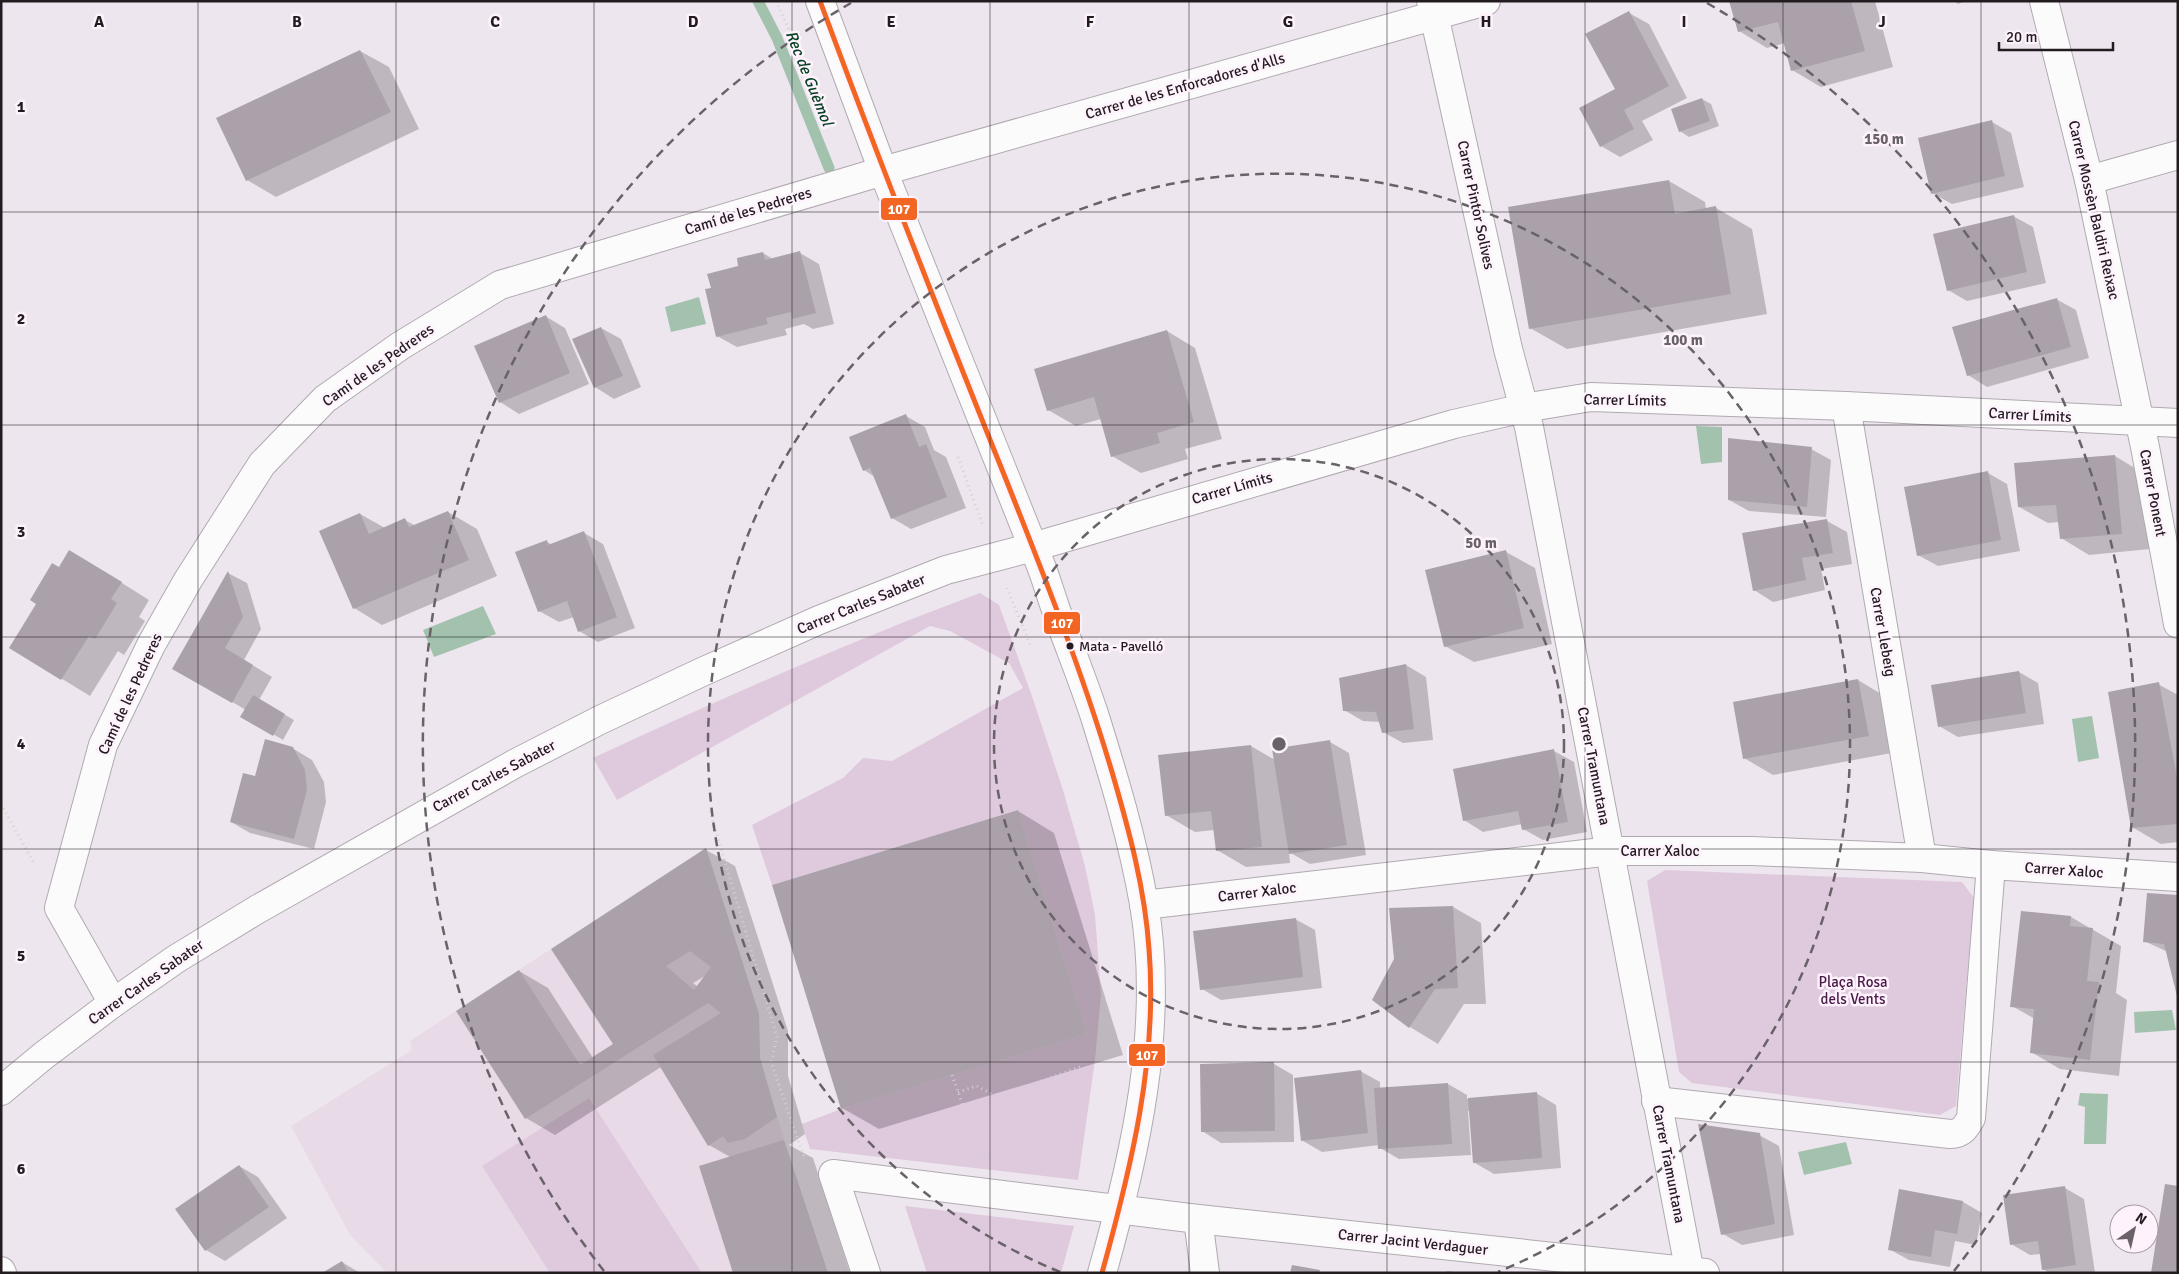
<svg xmlns="http://www.w3.org/2000/svg" width="2179" height="1274" font-family="Signika,sans-serif">
<rect width="100%" height="100%" fill="#eee6ee"/>
<!-- built -->
<polygon fill="#e9dae8" points="706,848 759,1014 760,1058 784,1140 828,1273 387,1273 350,1235 291,1126 412,1050 410,1041"/>
<!-- green -->
<g fill="#dfc9dd">
<path d="M980 593 999 605 1033 699 1062 787 1085 866 1095 915 1101 995 1095 1060 1078 1180 810 1149 802 1124 841 1109 1087 1034 1018 810 772 885 752 825 843 778 863 758 892 761 1023 688 1009 663 950 631 930 626 617 800 593 758C721 699 848 642 980 593Z"/>
<polygon points="1665,870 1962,882 1974,898 1956,1106 1940,1115 1692,1083 1679,1072 1647,881"/>
<polygon points="589,1098 702,1273 550,1273 482,1166"/>
<polygon points="905,1206 1074,1226 1061,1273 927,1273"/>
</g>
<!-- water -->
<g fill="#a2c2ae">
<polygon points="699,297 706,324 671,332 665,307"/>
<polygon points="1696,426 1722,427 1722,462 1701,464"/>
<polygon points="483,606 496,634 434,657 423,630"/>
<polygon points="2092,716 2099,758 2078,762 2072,719"/>
<polygon points="2172,1010 2176,1030 2135,1033 2134,1012"/>
<polygon points="2080,1093 2108,1094 2106,1144 2084,1144 2085,1107 2078,1105"/>
<polygon points="1846,1142 1852,1164 1804,1175 1798,1152"/>
</g>
<!-- shadow -->
<g fill="#0003" fill-rule="evenodd">
<polygon points="1731,1 1875,1 1893,67 1821,87 1792,70 1785,43 1767,48 1739,31"/>
<polygon points="1954,1 1965,1 1958,4"/>
<polygon points="1629,13 1649,24 1687,98 1642,121 1653,140 1620,157 1601,146 1616,90"/>
<polygon points="360,51 389,67 419,129 276,197 247,180 218,119"/>
<polygon points="1702,99 1711,104 1719,126 1689,137 1680,131"/>
<polygon points="1992,122 2011,133 2024,187 1952,204 1932,193"/>
<polygon points="1669,181 1705,202 1706,209 1716,208 1752,229 1767,314 1567,349 1530,328"/>
<polygon points="2013,216 2033,227 2046,283 1967,301 1948,290"/>
<polygon points="763,253 773,259 800,253 819,264 834,324 813,329 804,324 785,329 787,335 737,347 717,336 712,289 740,267"/>
<polygon points="2056,299 2076,310 2089,358 1987,387 1968,375"/>
<polygon points="545,316 565,328 589,384 519,414 500,402"/>
<polygon points="601,328 621,339 641,387 614,399 595,387"/>
<polygon points="1167,331 1195,348 1222,439 1185,449 1188,459 1141,473 1112,456 1101,419 1076,426 1048,410"/>
<polygon points="906,416 925,427 934,450 946,457 966,508 911,529 892,518 875,477 864,470"/>
<polygon points="1811,449 1831,460 1826,517 1749,511 1729,500"/>
<polygon points="2115,456 2143,473 2150,549 2089,555 2061,538 2059,522 2048,523 2019,507"/>
<polygon points="1988,473 2007,484 2020,551 1938,566 1918,555"/>
<polygon points="448,512 477,529 497,576 382,625 354,608 360,514 385,528 405,520 416,526"/>
<polygon points="1827,521 1847,532 1852,564 1821,569 1825,590 1773,602 1754,590"/>
<polygon points="584,533 603,544 635,628 598,642 579,631 574,617 559,622 539,611 546,541 552,545"/>
<polygon points="1506,552 1535,568 1552,644 1474,662 1445,646"/>
<polygon points="98,568 149,600 139,617 145,621 124,655 118,651 90,696 10,647 59,569"/>
<polygon points="228,573 247,583 261,629 244,660 272,677 259,700 294,720 283,740 242,716 246,710 174,668"/>
<polygon points="1406,665 1426,677 1433,740 1403,743 1383,732 1380,722 1363,721 1344,710 1341,679"/>
<polygon points="2019,672 2038,683 2044,724 1958,737 1939,726"/>
<polygon points="1858,680 1886,697 1897,752 1773,775 1744,758"/>
<polygon points="2158,684 2178,695 2178,842 2161,844 2132,827"/>
<polygon points="1330,742 1349,753 1366,855 1310,864 1289,852 1290,863 1246,867 1217,850 1214,830 1195,832 1166,815 1251,746 1275,760"/>
<polygon points="292,748 312,760 324,782 326,802 314,849 250,833 231,822 255,778"/>
<polygon points="1554,751 1574,762 1587,832 1543,840 1523,829 1522,824 1483,832 1464,820"/>
<polygon points="1018,811 1054,833 1123,1055 879,1129 842,1108"/>
<path d="M706 850 735 866 788 1031V1076L805 1134 789 1145 813 1158 850 1273H734L732 1158 709 1145 661 1067 555 1135 526 1118 519 971 548 988 593 1058 614 1044ZM707 975 698 987 693 983Z"/>
<polygon points="2148,894 2168,952 2144,941"/>
<polygon points="1453,907 1481,923 1486,1004 1464,1004 1438,1044 1410,1027 1374,999"/>
<polygon points="2022,912 2071,917 2121,946 2116,993 2127,1000 2119,1076 2060,1069 2031,1052 2035,1019 2012,1006"/>
<polygon points="1295,919 1315,930 1322,988 1221,1000 1202,989"/>
<polygon points="1274,1064 1293,1075 1294,1142 1221,1143 1202,1131"/>
<polygon points="1360,1071 1380,1082 1380,1089 1448,1084 1467,1095 1467,1099 1536,1093 1556,1105 1561,1168 1494,1174 1475,1163 1470,1111 1468,1111 1471,1155 1399,1159 1380,1148 1379,1145 1322,1152 1303,1141"/>
<polygon points="1759,1135 1779,1146 1794,1235 1742,1245 1723,1234"/>
<polygon points="239,1166 258,1177 287,1218 225,1261 206,1250"/>
<polygon points="2065,1188 2084,1199 2095,1273 2049,1273 2043,1269 2041,1254 2030,1255 2011,1244"/>
<polygon points="1963,1202 1982,1213 1976,1245 1955,1241 1950,1267 1909,1260 1889,1249"/>
<polygon points="342,1262 360,1273 324,1273"/>
<polygon points="1447,1271 1463,1273 1447,1273"/>
</g>
<g fill="none" stroke-linecap="round" stroke-linejoin="round">
<!-- stream -->
<polyline stroke="#a2c2ae" stroke-width="11" points="758,1 777,38 829,168"/>
</g>
<!-- building -->
<g fill="#aba1ab" fill-rule="evenodd">
<polygon points="1729,1 1851,1 1865,51 1791,71 1778,22 1738,32"/>
<polygon points="1629,11 1669,86 1624,110 1634,129 1600,147 1579,108 1615,89 1585,34"/>
<polygon points="360,50 391,112 246,181 216,118"/>
<polygon points="1702,98 1710,121 1679,132 1671,109"/>
<polygon points="1992,120 2005,176 1931,194 1918,138"/>
<polygon points="1669,180 1675,214 1716,206 1731,294 1529,329 1508,207"/>
<polygon points="2014,215 2027,272 1947,291 1933,234"/>
<polygon points="800,251 816,313 792,319 791,312 766,318 768,324 716,337 705,289 711,288 707,274 738,266 737,258 763,252 765,260"/>
<polygon points="2057,298 2071,347 1967,376 1952,327"/>
<polygon points="546,315 570,373 499,403 474,346"/>
<polygon points="601,327 623,376 594,388 572,339"/>
<polygon points="1167,330 1194,422 1157,433 1160,443 1111,457 1094,397 1047,411 1034,369"/>
<polygon points="906,414 919,447 926,444 947,497 891,519 870,468 863,471 849,437"/>
<polygon points="1728,438 1812,447 1807,507 1728,500"/>
<polygon points="2115,455 2122,534 2060,539 2056,505 2018,507 2014,463"/>
<polygon points="1988,471 2001,540 1917,556 1904,487"/>
<polygon points="448,511 469,560 353,609 319,531 360,513 369,534 405,518 409,527"/>
<polygon points="1827,519 1833,553 1802,558 1806,580 1753,591 1742,533"/>
<polygon points="584,531 617,617 578,632 567,601 538,612 515,552 547,540 548,545"/>
<polygon points="69,550 122,582 111,599 117,603 95,639 89,636 61,680 9,648 36,604 30,600 52,563 59,567"/>
<polygon points="1506,550 1524,628 1444,647 1425,570"/>
<polygon points="228,571 243,617 225,648 253,665 232,703 172,669"/>
<polygon points="1406,664 1414,729 1382,733 1376,712 1343,711 1339,678"/>
<polygon points="2019,671 2026,713 1938,727 1931,685"/>
<polygon points="1858,679 1869,736 1743,759 1733,702"/>
<polygon points="2159,682 2178,783 2178,824 2131,828 2108,692"/>
<polygon points="253,695 285,714 273,736 240,717"/>
<polygon points="265,739 293,747 305,770 307,790 294,839 230,822 243,773 255,776"/>
<polygon points="1330,740 1347,845 1289,854 1272,749"/>
<polygon points="1251,745 1262,847 1216,851 1211,811 1165,816 1158,755"/>
<polygon points="1554,749 1568,822 1522,830 1518,811 1463,821 1453,769"/>
<polygon points="1018,810 1087,1034 841,1109 772,885"/>
<path d="M706 848 759 1014 760 1058 777 1117 745 1139 728 1143 723 1136 708 1146 653 1055 721 1013 708 1003 525 1119 456 1011 519 970 580 1065 613 1044 551 949ZM690 951 711 967 694 990 666 966Z"/>
<polygon points="2147,893 2178,895 2178,1000 2164,944 2143,942"/>
<polygon points="1453,906 1458,988 1435,989 1409,1028 1372,1000 1394,959 1389,908"/>
<polygon points="2021,911 2071,916 2070,926 2093,928 2087,981 2099,982 2090,1060 2030,1053 2034,1009 2010,1007"/>
<polygon points="1296,918 1303,977 1200,990 1193,931"/>
<polygon points="1274,1062 1275,1131 1201,1132 1200,1064"/>
<polygon points="1361,1070 1368,1133 1301,1141 1294,1078"/>
<polygon points="1448,1083 1452,1144 1378,1149 1374,1088"/>
<polygon points="1537,1092 1542,1158 1473,1163 1468,1098"/>
<polygon points="1698,1124 1760,1133 1775,1224 1721,1235"/>
<polygon points="784,1140 828,1273 733,1273 699,1166"/>
<polygon points="239,1165 269,1207 205,1251 175,1209"/>
<polygon points="2165,1184 2178,1186 2178,1273 2151,1273"/>
<polygon points="2065,1186 2076,1265 2042,1270 2038,1241 2010,1245 2003,1195"/>
<polygon points="1899,1189 1963,1201 1957,1234 1935,1230 1931,1257 1888,1250"/>
<polygon points="342,1261 349,1273 322,1273"/>
<polygon points="1292,1265 1320,1270 1319,1273 1290,1273"/>
</g>
<g fill="none" stroke-linecap="round" stroke-linejoin="round">
<!-- street casing -->
<g stroke="#b0aab0" stroke-width="30">
<g id="street">
<path d="M820 1 883 171 1033 547C1043 567 1048 587 1055 607 1068 644 1083 680 1095 717 1114 778 1133 841 1144 904 1165 1026 1135 1156 1102 1273"/>
<polyline points="1431,1 1508,349 1529,427 1690,1273"/>
<polyline points="2044,1 2089,180 2145,447 2178,624"/>
<polyline points="2089,180 2178,155"/>
<polyline points="1846,406 1922,858"/>
<polyline points="1144,905 1611,851 1752,851 1922,858 1991,865 2178,877"/>
<polyline points="113,1003 59,908 103,745 151,645 188,580 262,464 325,399 400,346 500,285 883,171 1486,1"/>
<polyline points="1,1091 43,1056 113,1003 176,959 258,909 516,763 600,720 702,672 819,620 946,570 1033,547 1454,424 1524,408 1591,397 1846,406 2178,423"/>
<path d="M1656 1101 1950 1134C1962 1134 1966 1127 1971 1118L1991 865"/>
<polyline points="1198,1219 1205,1273"/>
<polyline points="1,1271 2,1273"/>
<polyline points="866,1273 833,1174 1198,1219 1705,1273"/>
</g>
</g>
<!-- path -->
<g stroke="#d3d0d3" stroke-width="3" stroke-dasharray="1 4" stroke-linecap="butt">
<polyline points="776,1 801,55"/>
<polyline points="958,457 983,526"/>
<polyline points="1007,588 1031,647"/>
<polyline points="1,804 35,865"/>
<polyline points="710,811 777,1037 771,1062 804,1157"/>
<polyline points="952,1075 981,1157"/>
<polyline points="958,1092 977,1086 997,1097 1080,1067 1080,1091 982,1158"/>
</g>
<!-- street -->
<use href="#street" stroke="#fcfbfc" stroke-width="28"/>
<!-- bus-1 casing -->
<g stroke="#fef2fc" stroke-width="9">
<path id="bus-1" d="M820 1C880 163 943 323 1007 482 1045 578 1083 674 1112 772 1129 830 1145 889 1149 949 1158 1059 1131 1168 1102 1273"/>
</g>
<!-- bus-1 -->
<use href="#bus-1" stroke="#f26522" stroke-width="5"/>
</g>
<!-- grid -->
<path fill="none" stroke="#221c21" stroke-width="1" stroke-opacity="0.55" d="M198 1V1273M396 1V1273M594 1V1273M792 1V1273M990 1V1273M1189 1V1273M1387 1V1273M1585 1V1273M1783 1V1273M1981 1V1273M1 212H2178M1 425H2178M1 637H2178M1 849H2178M1 1062H2178"/>
<!-- distance rings -->
<g fill="none" stroke="#696369" stroke-width="2.5" stroke-dasharray="9 6">
<circle cx="1279" cy="744" r="285"/>
<path d="M1060 1272A571 571 0 1 1 1498 1272"/>
<path d="M604 1271A856 856 0 0 1 851 3M1707 3A856 856 0 0 1 1954 1271"/>
</g>
<!-- markers -->
<circle fill="#221c21" stroke="#fef2fc" stroke-width="2" cx="1070" cy="646" r="4.5"/>
<g text-anchor="middle" stroke-width="5" stroke-linejoin="round" paint-order="stroke">
<!-- bus labels -->
<g font-size="14" fill="#221c21" stroke="#fef2fc" text-anchor="start">
<text x="1079" y="651">Mata - Pavelló</text>
</g>
<!-- street labels -->
<g font-size="15" fill="#221c21" stroke="#fef2fc">
<text transform="translate(1185 86) rotate(-16)" y="5">Carrer de les Enforcadores d'Alls</text>
<text transform="translate(1476 205) rotate(78)" y="5">Carrer Pintor Solives</text>
<text transform="translate(2094 210) rotate(77)" y="5">Carrer Mossèn Baldiri Reixac</text>
<text transform="translate(748 211) rotate(-17)" y="5">Camí de les Pedreres</text>
<text transform="translate(378 365) rotate(-35)" y="5">Camí de les Pedreres</text>
<text transform="translate(1625 400) rotate(1)" y="5">Carrer Límits</text>
<text transform="translate(2030 415) rotate(3)" y="5">Carrer Límits</text>
<text transform="translate(1232 488) rotate(-16)" y="5">Carrer Límits</text>
<text transform="translate(2153 493) rotate(79)" y="5">Carrer Ponent</text>
<text transform="translate(861 604) rotate(-22)" y="5">Carrer Carles Sabater</text>
<text transform="translate(1883 632) rotate(80)" y="5">Carrer Llebeig</text>
<text transform="translate(130 694) rotate(-65)" y="5">Camí de les Pedreres</text>
<text transform="translate(1594 766) rotate(79)" y="5">Carrer Tramuntana</text>
<text transform="translate(494 776) rotate(-28)" y="5">Carrer Carles Sabater</text>
<text x="1660" y="856">Carrer Xaloc</text>
<text transform="translate(2064 870) rotate(4)" y="5">Carrer Xaloc</text>
<text transform="translate(1257 892) rotate(-7)" y="5">Carrer Xaloc</text>
<text transform="translate(146 982) rotate(-35)" y="5">Carrer Carles Sabater</text>
<text transform="translate(1669 1164) rotate(79)" y="5">Carrer Tramuntana</text>
<text transform="translate(1413 1242) rotate(6)" y="5">Carrer Jacint Verdaguer</text>
</g>
<!-- park labels -->
<g font-size="15" fill="#491948" stroke="#fef2fc">
<text x="1853" y="987">Plaça Rosa<tspan x="1853" dy="17">dels Vents</tspan></text>
</g>
<!-- water labels -->
<g font-size="16" font-style="italic" fill="#054223" stroke="#fef2fc">
<text transform="translate(810 78) rotate(68)" y="6">Rec de Guèmol</text>
</g>
</g>
<g font-size="16" text-anchor="middle" font-weight="bold" fill="#221c21" stroke="#fef2fc" stroke-width="5" stroke-linejoin="round" paint-order="stroke">
<text x="99" y="27">A</text>
<text x="297" y="27">B</text>
<text x="495" y="27">C</text>
<text x="693" y="27">D</text>
<text x="891" y="27">E</text>
<text x="1090" y="27">F</text>
<text x="1288" y="27">G</text>
<text x="1486" y="27">H</text>
<text x="1684" y="27">I</text>
<text x="1882" y="27">J</text>
<text x="21" y="112">1</text>
<text x="21" y="324">2</text>
<text x="21" y="537">3</text>
<text x="21" y="749">4</text>
<text x="21" y="961">5</text>
<text x="21" y="1174">6</text>
</g>
<circle cx="1279" cy="744" r="8" fill="#696369" stroke="#fef2fc" stroke-width="2.5"/>
<g font-size="15" text-anchor="middle" font-weight="bold" fill="#696369" stroke="#fef2fc" stroke-width="5" stroke-linejoin="round" paint-order="stroke">
<text x="1884" y="144">150 m</text>
<text x="1683" y="345">100 m</text>
<text x="1481" y="548">50 m</text>
</g>
<g stroke="#fef2fc" stroke-width="2">
<rect x="880" y="197" width="38" height="24" rx="5" fill="#f26522"/>
<rect x="1043" y="611" width="38" height="24" rx="5" fill="#f26522"/>
<rect x="1128" y="1043" width="38" height="24" rx="5" fill="#f26522"/>
</g>
<g font-size="14" text-anchor="middle" font-weight="bold" fill="#fff">
<text x="899" y="214">107</text>
<text x="1062" y="628">107</text>
<text x="1147" y="1060">107</text>
</g>
<!-- border -->
<rect width="2179" height="1274" fill="none" stroke="#221c21" stroke-width="5"/>
<!-- north arrow -->
<g transform="translate(2134 1229) rotate(34)"><circle r="24" fill="#fef2fc" stroke="#a69ca4"/>
<path d="M0-4L9 19L0 12L-9 19Z" fill="#696369"/>
<text y="-8" font-size="14" font-weight="bold" text-anchor="middle" fill="#221c21">N</text>
</g>
<!-- scale -->
<path d="M1999 42v8h114v-8" fill="none" stroke="#221c21" stroke-width="2.5"/>
<text x="2006" y="42" font-size="15" fill="#221c21" stroke="#fef2fc" stroke-width="4" paint-order="stroke">20 m</text>
</svg>
